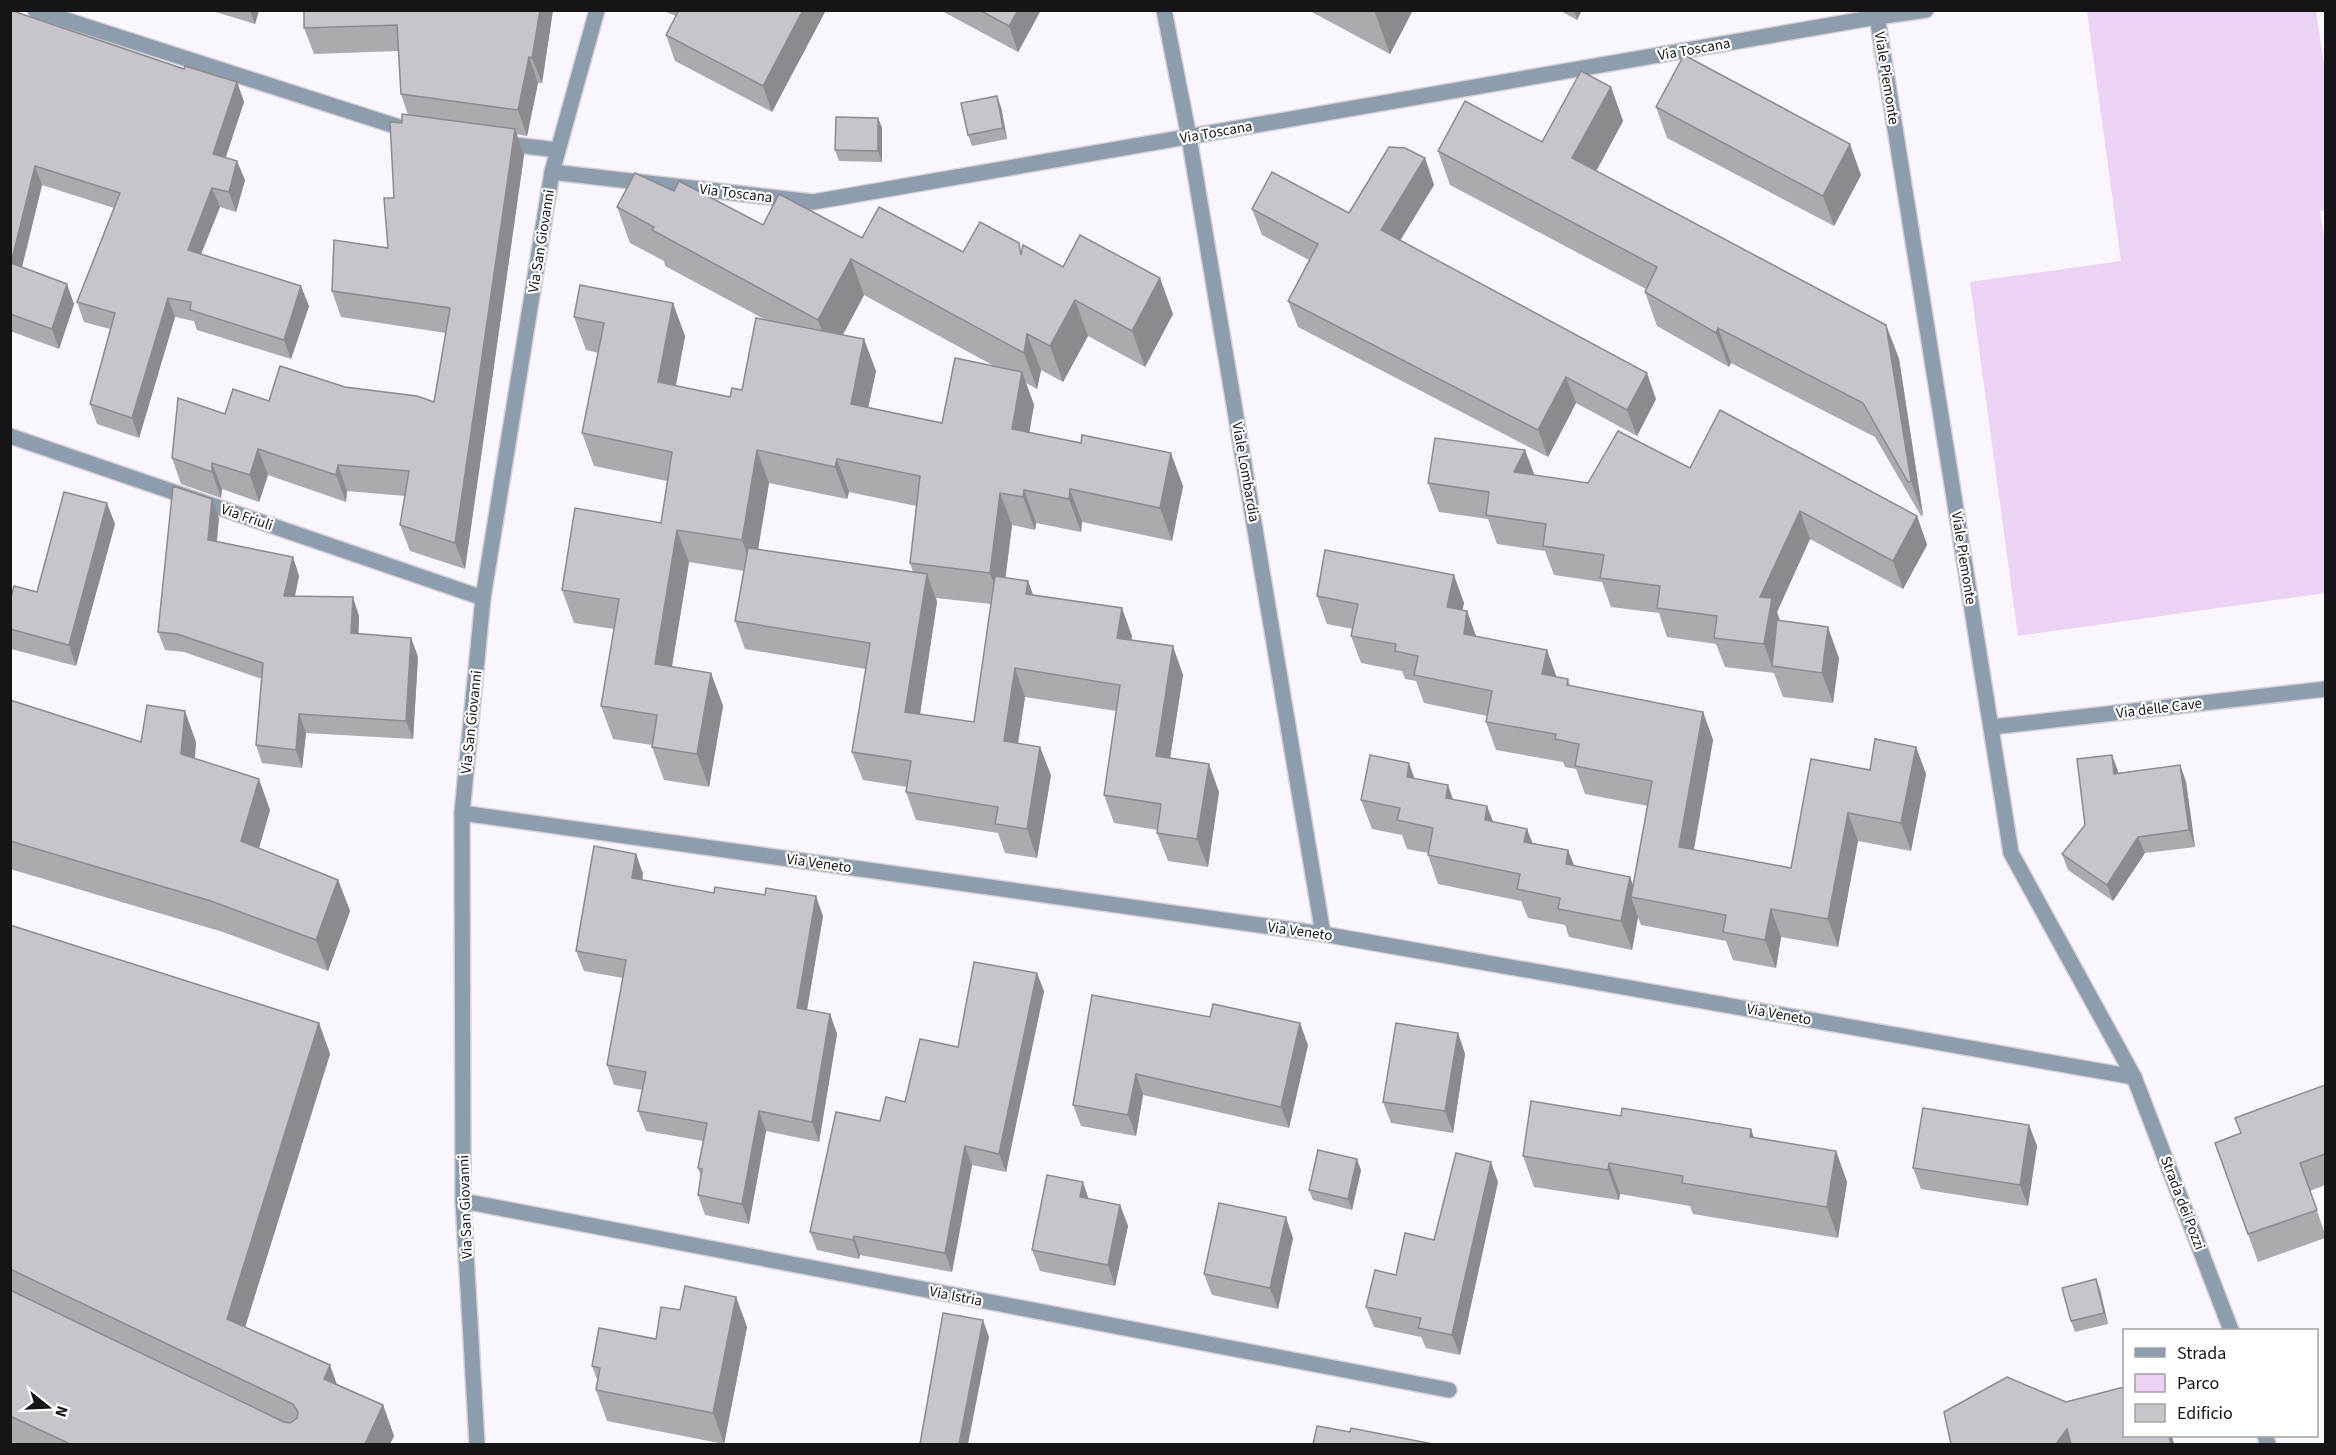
<svg xmlns="http://www.w3.org/2000/svg" width="2336" height="1455" font-family="'Source Sans 3',sans-serif">
<rect width="100%" height="100%" fill="#fbf5fd"/>
<!-- green -->
<polygon fill="#ecd3f5" points="2087,11 2316,11 2326,77 2326,210 2320,211 2326,249 2325,593 2018,636 1970,282 2121,261"/>
<g fill="none" stroke-linecap="round" stroke-linejoin="round">
<!-- lane casing -->
<g stroke="#d6d1d8" stroke-width="18">
<polyline id="lane" points="1877,17 1926,10"/>
</g>
<!-- street casing -->
<g stroke="#d6d1d8" stroke-width="18">
<g id="street">
<polyline points="35,10 408,130"/>
<polyline points="1164,10 1189,137 1323,934"/>
<polyline points="1876,10 2011,853 2134,1077 2231,1330"/>
<polyline points="500,143 557,150"/>
<polyline points="552,172 813,202 1877,17"/>
<polyline points="10,436 483,598"/>
<polyline points="1992,727 2326,689"/>
<polyline points="462,813 1323,934 2134,1077"/>
<polyline points="463,1201 1449,1390"/>
<polyline points="2265,1436 2268,1444"/>
<polyline points="477,1444 463,1201 462,813 483,598 552,172 597,10"/>
</g>
</g>
<!-- lane -->
<use href="#lane" stroke="#8d9dae" stroke-width="15"/>
<!-- street -->
<use href="#street" stroke="#8d9dae" stroke-width="15"/>
</g>
<!-- wall -->
<g fill="#aca9af" fill-rule="evenodd">
<polygon points="10,10 184,69 237,82 244,102 226,157 245,180 236,212 220,207 201,254 309,306 291,359 197,330 194,321 175,317 139,438 97,424 90,404 110,329 84,322 77,302 114,208 42,185 22,267 74,304 59,349 10,331"/>
<polygon points="209,10 259,10 255,24"/>
<polygon points="304,10 553,10 542,83 538,83 527,136 516,134 524,155 465,569 410,551 400,525 405,496 347,491 346,502 268,475 259,502 222,489 221,498 181,484 172,458 225,414 269,401 345,387 434,402 446,333 341,317 332,291 388,248 402,123 408,115 401,94 398,51 314,54 304,28"/>
<polygon points="661,10 826,10 772,112 675,61 666,35 676,16"/>
<polygon points="940,10 1041,10 1018,52"/>
<polygon points="1308,10 1413,10 1390,54"/>
<polygon points="1559,10 1582,10 1577,20"/>
<polygon points="1611,87 1623,121 1596,171 1886,325 1899,359 1923,515 1921,516 1875,437 1731,363 1729,367 1657,326 1645,292 1646,289 1450,185 1438,151 1542,142"/>
<polygon points="1001,107 1007,139 972,146 968,135"/>
<polygon points="1656,107 1861,175 1834,226 1667,138"/>
<polygon points="878,118 882,128 882,162 839,161 835,150"/>
<polygon points="1425,158 1434,185 1400,241 1656,399 1637,436 1576,403 1548,457 1298,327 1288,301 1309,260 1262,235 1252,209 1349,213"/>
<path d="M674 191 763 225 963 252 1022 251 1063 267 1173 314 1145 367 1088 336 1063 382 1041 370 1037 389 1026 383 1034 405 1029 433 1183 486 1172 541 1082 522 1081 532 1036 523 1035 530 1012 525 1005 578 1028 581 1033 595 1132 636 1131 640 1183 675 1170 758 1219 792 1208 867 1168 861 1157 833 1158 830 1114 823 1104 795 1116 711 1025 697 1018 743 1051 775 1037 858 1005 853 998 833 916 820 906 792 907 787 863 780 852 752 866 669 745 649 735 621 744 571 689 562 672 666 711 673 723 706 709 787 664 780 652 747V745L613 739 601 706 614 629 574 623 562 590 661 523 667 481 594 466 582 433 599 353 586 350 574 317 685 336 676 386 730 397 742 390 766 320 665 266 664 261 630 243 617 207ZM864 295 996 367 942 423 868 407 876 371 843 335ZM769 483 847 499 849 492 916 506 910 563 913 572 758 550ZM936 598 991 604 974 722 920 714 937 602Z"/>
<polygon points="1690,468 1917,516 1927,545 1903,589 1810,539 1777,612 1780,621 1839,658 1833,703 1783,697 1774,673 1725,667 1716,644 1667,637 1659,613 1611,607 1602,582 1554,575 1545,551 1497,544 1488,519 1439,512 1428,483 1534,475 1588,483"/>
<polygon points="219,518 217,541 293,557 299,576 295,596 359,616 358,634 411,638 418,657 413,739 306,733 302,768 262,763 256,745 262,679 184,652 165,650 158,632"/>
<polygon points="115,524 76,666 11,649 10,601 37,592"/>
<polygon points="1317,596 1464,603 1462,610 1467,611 1476,636 1557,677 1568,679 1570,686 1703,712 1713,740 1694,850 1791,868 1870,770 1916,747 1926,774 1911,851 1858,841 1838,947 1781,937 1776,968 1733,960 1726,941 1641,925 1638,917 1632,950 1569,937 1565,925 1528,918 1521,901 1438,884 1428,855 1428,853 1407,849 1402,835 1372,829 1361,800 1415,778 1532,843 1568,850 1574,865 1633,886 1648,806 1585,794 1576,769 1565,767 1563,762 1496,750 1486,722 1487,716 1424,703 1416,681 1405,679 1402,671 1361,663 1351,636 1353,629 1327,624"/>
<polygon points="10,700 141,742 196,742 195,759 270,810 259,848 338,880 350,911 328,971 223,932 10,869"/>
<polygon points="2112,755 2118,773 2180,765 2186,782 2195,847 2145,853 2113,901 2068,870 2062,854 2085,825"/>
<polygon points="636,854 643,874 642,880 823,916 807,1010 830,1014 837,1034 819,1142 766,1131 749,1224 705,1215 698,1195 701,1176 698,1168 703,1141 646,1131 638,1111 643,1090 614,1085 607,1065 623,978 584,971 576,951"/>
<polygon points="10,925 319,1023 330,1054 245,1327 337,1384 383,1405 394,1436 390,1444 16,1444 10,1442"/>
<polygon points="1044,991 1006,1172 972,1165 952,1272 860,1255 859,1259 817,1250 810,1232 880,1121 905,1102 958,1047"/>
<polygon points="1210,1017 1308,1045 1289,1128 1143,1095 1136,1136 1081,1126 1073,1105"/>
<polygon points="1458,1033 1465,1054 1453,1133 1391,1123 1383,1102"/>
<polygon points="2325,1085 2325,1185 2310,1191 2325,1234 2325,1238 2258,1262 2215,1143 2241,1133"/>
<polygon points="2029,1125 2037,1146 2028,1206 1921,1189 1913,1168"/>
<polygon points="1754,1138 1836,1151 1847,1182 1838,1238 1693,1214 1690,1206 1620,1194 1619,1200 1534,1187 1523,1156"/>
<polygon points="1361,1170 1352,1210 1313,1200 1309,1190"/>
<polygon points="1498,1182 1460,1355 1426,1348 1421,1337 1374,1327 1366,1307 1396,1275"/>
<polygon points="1120,1205 1128,1226 1115,1286 1040,1271 1032,1250"/>
<polygon points="1293,1238 1278,1309 1212,1295 1204,1274"/>
<polygon points="2096,1279 2100,1290 2108,1324 2075,1332 2071,1321"/>
<polygon points="736,1297 747,1327 724,1444 607,1421 596,1390 598,1382 592,1366 656,1339 680,1310"/>
</g>
<!-- shaded-wall -->
<g fill="#8c898f">
<polygon points="250,10 259,10 255,24"/>
<polygon points="540,10 553,10 542,83 532,58"/>
<polygon points="803,10 826,10 772,112 763,86"/>
<polygon points="1018,10 1041,10 1018,52 1009,26"/>
<polygon points="1376,10 1413,10 1390,54 1375,13"/>
<polygon points="1574,10 1582,10 1577,20"/>
<polygon points="529,57 538,83 527,136 518,110"/>
<polygon points="237,82 244,102 220,174 213,154"/>
<polygon points="1611,87 1623,121 1585,192 1572,158"/>
<polygon points="997,96 1001,107 1007,139 1003,128"/>
<polygon points="878,118 882,128 882,162 878,151"/>
<polygon points="515,129 524,155 465,569 455,543"/>
<polygon points="1850,144 1861,175 1834,226 1823,196"/>
<polygon points="1425,158 1434,185 1390,257 1381,230"/>
<polygon points="237,161 245,180 236,212 229,192"/>
<polygon points="35,166 42,185 18,283 11,263"/>
<polygon points="212,188 220,207 195,269 188,250"/>
<polygon points="851,259 864,295 831,356 818,320"/>
<polygon points="1160,278 1173,314 1145,367 1132,331"/>
<polygon points="67,284 74,304 59,349 52,329"/>
<polygon points="301,286 309,306 291,359 284,340"/>
<polygon points="168,298 175,317 139,438 132,418"/>
<polygon points="1075,300 1088,336 1063,382 1050,346"/>
<polygon points="673,303 685,336 670,415 658,382"/>
<polygon points="1886,325 1899,359 1923,515 1911,481"/>
<polygon points="1718,328 1731,363 1729,367 1716,333"/>
<polygon points="1027,334 1041,370 1037,389 1024,353"/>
<polygon points="864,339 876,371 862,437 851,404"/>
<polygon points="1022,372 1034,405 1024,462 1012,429"/>
<polygon points="1647,373 1656,399 1637,436 1627,410"/>
<polygon points="1566,377 1576,403 1548,457 1538,430"/>
<polygon points="258,449 268,475 259,502 250,475"/>
<polygon points="757,450 769,483 754,573 742,540"/>
<polygon points="1525,450 1536,479 1514,472"/>
<polygon points="1171,453 1183,486 1172,541 1160,508"/>
<polygon points="837,459 849,492 847,499 835,467"/>
<polygon points="212,463 222,489 221,498 212,472"/>
<polygon points="338,465 347,491 346,502 336,475"/>
<polygon points="1070,489 1082,522 1081,532 1069,499"/>
<polygon points="1024,490 1036,523 1035,530 1023,497"/>
<polygon points="1000,493 1012,525 1002,606 990,573"/>
<polygon points="212,499 219,518 215,558 208,540"/>
<polygon points="107,503 115,524 76,666 69,645"/>
<polygon points="1800,511 1810,539 1777,612 1782,627 1772,666 1764,644 1760,597"/>
<polygon points="1917,516 1927,545 1903,589 1893,561"/>
<polygon points="677,530 689,562 667,696 655,664"/>
<polygon points="293,557 299,576 291,615 284,596"/>
<polygon points="927,574 937,602 916,740 905,712"/>
<polygon points="1454,575 1464,603 1457,635 1447,607"/>
<polygon points="1028,581 1038,609 1026,594"/>
<polygon points="353,597 359,616 358,652 351,633"/>
<polygon points="1122,608 1132,636 1128,666 1117,638"/>
<polygon points="1467,611 1477,639 1464,634"/>
<polygon points="1828,627 1839,658 1833,703 1822,673"/>
<polygon points="411,638 418,657 413,739 406,721"/>
<polygon points="1173,646 1183,675 1166,784 1156,756"/>
<polygon points="1547,650 1557,678 1542,674"/>
<polygon points="1015,668 1025,697 1014,769 1004,741"/>
<polygon points="711,673 723,706 709,787 697,754"/>
<polygon points="185,711 196,742 192,785 181,754"/>
<polygon points="1703,712 1713,740 1689,875 1679,847"/>
<polygon points="299,714 306,733 302,768 296,750"/>
<polygon points="1040,747 1051,775 1037,858 1027,829"/>
<polygon points="1916,747 1926,774 1911,851 1901,823"/>
<polygon points="2112,755 2118,771 2120,790 2114,774"/>
<polygon points="1409,763 1419,791 1407,777"/>
<polygon points="1209,764 1219,792 1208,867 1197,839"/>
<polygon points="2180,765 2186,782 2195,847 2189,830"/>
<polygon points="259,779 270,810 252,872 241,841"/>
<polygon points="1448,785 1458,814 1446,798"/>
<polygon points="1487,806 1498,834 1485,820"/>
<polygon points="1848,813 1858,841 1838,947 1828,919"/>
<polygon points="1527,829 1538,857 1524,842"/>
<polygon points="2138,837 2145,853 2113,901 2107,885"/>
<polygon points="1568,850 1579,879 1566,864"/>
<polygon points="636,854 643,874 639,897 632,878"/>
<polygon points="1630,877 1638,898 1631,897 1638,917 1632,950 1621,921"/>
<polygon points="338,880 350,911 328,971 316,940"/>
<polygon points="816,896 823,916 804,1027 797,1008"/>
<polygon points="1771,909 1781,937 1776,968 1765,940"/>
<polygon points="1037,973 1044,991 1006,1172 999,1154"/>
<polygon points="830,1014 837,1034 819,1142 812,1122"/>
<polygon points="319,1023 330,1054 238,1350 227,1319"/>
<polygon points="1300,1023 1308,1045 1289,1128 1281,1107"/>
<polygon points="1458,1033 1465,1054 1453,1133 1445,1111"/>
<polygon points="1136,1074 1143,1095 1136,1136 1128,1115"/>
<polygon points="759,1111 766,1131 749,1224 742,1204"/>
<polygon points="2029,1125 2037,1146 2028,1206 2020,1185"/>
<polygon points="1751,1129 1762,1160 1750,1137"/>
<polygon points="965,1146 972,1165 952,1272 945,1253"/>
<polygon points="1836,1151 1847,1182 1838,1238 1827,1207"/>
<polygon points="1357,1159 1361,1170 1352,1210 1348,1199"/>
<polygon points="1491,1162 1498,1182 1460,1355 1452,1335"/>
<polygon points="1609,1163 1620,1194 1619,1200 1608,1170"/>
<polygon points="1083,1182 1090,1203 1080,1197"/>
<polygon points="1120,1205 1128,1226 1115,1286 1108,1265"/>
<polygon points="1286,1217 1293,1238 1278,1309 1270,1288"/>
<polygon points="854,1236 860,1255 859,1259 853,1240"/>
<polygon points="2096,1279 2100,1290 2108,1324 2104,1313"/>
<polygon points="736,1297 747,1327 724,1444 713,1413"/>
<polygon points="983,1320 989,1337 968,1444 959,1444"/>
<polygon points="330,1365 341,1396 324,1379"/>
<polygon points="383,1405 394,1436 390,1444 365,1444"/>
<polygon points="2067,1429 2073,1444 2056,1444"/>
<polygon points="2169,1436 2172,1436 2174,1444 2171,1444"/>
</g>
<!-- building -->
<g fill="#c8c4cc" stroke="#8c898f" stroke-width="1.5">
<polygon points="10,10 184,69 185,66 237,82 213,154 237,161 229,192 212,188 188,250 301,286 284,340 190,310 191,302 168,298 132,418 90,404 115,313 77,302 120,193 35,166 11,263 67,284 52,329 10,314"/>
<polygon points="304,10 540,10 532,58 529,57 518,110 401,94 397,25 304,28"/>
<polygon points="679,10 803,10 763,86 666,35"/>
<polygon points="979,10 1018,10 1009,26"/>
<polygon points="1684,55 1850,144 1823,196 1656,107"/>
<polygon points="1581,71 1611,87 1572,158 1886,325 1911,481 1908,482 1863,403 1718,328 1716,333 1645,292 1657,267 1438,151 1465,101 1542,142"/>
<polygon points="997,96 1003,128 968,135 961,103"/>
<polygon points="402,114 515,129 455,543 400,525 409,471 338,465 336,475 258,449 250,475 212,463 212,472 172,458 178,398 225,414 233,389 269,401 280,366 345,387 417,396 434,402 450,308 332,291 334,240 388,248 384,198 394,198 390,122 402,123"/>
<polygon points="836,117 878,118 878,151 835,150"/>
<polygon points="1389,147 1405,148 1425,158 1381,230 1647,373 1627,410 1566,377 1538,430 1288,301 1318,244 1252,209 1272,172 1349,213"/>
<polygon points="635,173 674,191 679,181 763,225 779,194 862,238 879,207 963,252 980,222 1019,243 1021,255 1023,245 1063,267 1080,235 1160,278 1132,331 1075,300 1050,346 1027,334 1024,353 851,259 818,320 652,230 654,227 617,207"/>
<polygon points="580,285 673,303 658,382 730,397 732,388 742,390 756,318 864,339 851,404 942,423 955,358 1022,372 1012,429 1081,443 1082,435 1171,453 1160,508 1070,489 1069,499 1024,490 1023,497 1000,493 990,573 910,563 920,476 837,459 835,467 757,450 742,540 677,530 655,664 711,673 697,754 652,747 657,715 601,706 619,599 562,590 575,508 661,523 672,452 582,433 604,323 574,317"/>
<polygon points="1720,410 1917,516 1893,561 1800,511 1760,597 1772,598 1764,644 1714,638 1717,616 1657,608 1660,586 1600,578 1604,555 1543,546 1546,524 1486,515 1489,492 1428,483 1435,438 1525,450 1514,472 1588,483 1618,431 1690,468"/>
<polygon points="173,486 212,499 208,540 293,557 284,596 353,597 351,633 411,638 406,721 299,714 296,750 256,745 263,663 177,634 158,632"/>
<polygon points="64,492 107,503 69,645 10,629 10,601 14,586 37,592"/>
<polygon points="748,548 927,574 905,712 974,722 995,576 1028,581 1026,594 1122,608 1117,638 1173,646 1156,756 1209,764 1197,839 1157,833 1161,804 1104,795 1120,685 1015,668 1004,741 1040,747 1027,829 995,824 998,807 906,792 911,761 852,752 870,643 735,621"/>
<polygon points="1325,550 1454,575 1447,607 1467,611 1464,634 1547,650 1542,674 1568,679 1567,685 1703,712 1679,847 1791,868 1811,759 1870,770 1875,739 1916,747 1901,823 1848,813 1828,919 1771,909 1765,940 1723,932 1726,915 1631,897 1652,781 1575,766 1579,744 1555,739 1556,734 1486,722 1492,691 1414,675 1418,656 1395,651 1396,644 1351,636 1358,604 1317,596"/>
<polygon points="1777,620 1828,627 1822,673 1772,666"/>
<polygon points="10,700 141,742 147,705 185,711 181,754 259,779 241,841 338,880 316,940 211,901 10,841"/>
<polygon points="1370,755 1409,763 1407,777 1448,785 1446,798 1487,806 1485,820 1527,829 1524,842 1568,850 1566,864 1630,877 1621,921 1558,909 1560,898 1517,889 1520,874 1428,855 1433,828 1397,820 1400,808 1361,800"/>
<polygon points="2112,755 2114,774 2180,765 2189,830 2138,837 2107,885 2062,854 2085,825 2077,759"/>
<polygon points="594,846 636,854 632,878 714,893 715,887 765,895 766,888 816,896 797,1008 830,1014 812,1122 759,1111 742,1204 698,1195 702,1169 698,1168 707,1123 638,1111 646,1072 607,1065 626,960 576,951"/>
<polygon points="10,925 319,1023 227,1319 330,1365 324,1379 383,1405 365,1444 70,1444 10,1416 10,1290 284,1422 290,1423 297,1418 298,1412 293,1404 10,1269"/>
<polygon points="974,962 1037,973 999,1154 965,1146 945,1253 854,1236 853,1240 810,1232 836,1112 880,1121 886,1097 905,1102 920,1039 958,1047"/>
<polygon points="1092,995 1210,1017 1213,1004 1300,1023 1281,1107 1136,1074 1128,1115 1073,1105"/>
<polygon points="1396,1023 1458,1033 1445,1111 1383,1102"/>
<polygon points="2325,1085 2325,1154 2300,1163 2317,1210 2248,1234 2215,1143 2241,1133 2235,1118"/>
<polygon points="1531,1101 1621,1116 1622,1108 1751,1129 1750,1137 1836,1151 1827,1207 1682,1183 1683,1176 1609,1163 1608,1170 1523,1156"/>
<polygon points="1923,1108 2029,1125 2020,1185 1913,1168"/>
<polygon points="1318,1150 1357,1159 1348,1199 1309,1190"/>
<polygon points="1456,1153 1491,1162 1452,1335 1418,1328 1421,1318 1366,1307 1375,1270 1396,1275 1405,1233 1434,1240"/>
<polygon points="1047,1175 1083,1182 1080,1197 1120,1205 1108,1265 1032,1250"/>
<polygon points="1219,1203 1286,1217 1270,1288 1204,1274"/>
<polygon points="2096,1279 2104,1313 2071,1321 2062,1288"/>
<polygon points="685,1286 736,1297 713,1413 596,1390 600,1368 592,1366 599,1328 656,1339 661,1307 680,1310"/>
<polygon points="943,1313 983,1320 959,1444 920,1444"/>
<polygon points="2007,1377 2066,1402 2124,1387 2124,1436 2169,1436 2171,1444 2071,1444 2067,1429 2056,1444 1951,1444 1944,1412"/>
<polygon points="1317,1426 1350,1432 1351,1428 1433,1444 1313,1444"/>
</g>
<g text-anchor="middle" stroke-width="4.5" stroke-linejoin="round" paint-order="stroke">
<!-- street labels -->
<g font-size="15" fill="#161416" stroke="#fff">
<text transform="translate(1694 49) rotate(-10)" y="5">Via Toscana</text>
<text transform="translate(1887 78) rotate(81)" y="5">Viale Piemonte</text>
<text transform="translate(1216 132) rotate(-10)" y="5">Via Toscana</text>
<text transform="translate(736 193) rotate(7)" y="5">Via Toscana</text>
<text transform="translate(541 241) rotate(-81)" y="5">Via San Giovanni</text>
<text transform="translate(1246 472) rotate(80)" y="5">Viale Lombardia</text>
<text transform="translate(247 517) rotate(19)" y="5">Via Friuli</text>
<text transform="translate(1964 558) rotate(81)" y="5">Viale Piemonte</text>
<text transform="translate(2159 708) rotate(-7)" y="5">Via delle Cave</text>
<text transform="translate(471 722) rotate(-84)" y="5">Via San Giovanni</text>
<text transform="translate(819 863) rotate(8)" y="5">Via Veneto</text>
<text transform="translate(1300 931) rotate(8)" y="5">Via Veneto</text>
<text transform="translate(1779 1014) rotate(10)" y="5">Via Veneto</text>
<text transform="translate(2183 1203) rotate(69)" y="5">Strada dei Pozzi</text>
<text transform="translate(465 1207) rotate(-92)" y="5">Via San Giovanni</text>
<text transform="translate(956 1296) rotate(11)" y="5">Via Istria</text>
</g>
</g>
<!-- border -->
<rect width="2336" height="1455" fill="none" stroke="#161416" stroke-width="24"/>
<!-- legend -->
<rect x="2123" y="1329" width="195" height="108" fill="#ffffff" stroke="#a2a1a2" stroke-width="1.5"/>
<rect x="2135" y="1348" width="30" height="9" fill="#8d9dae" stroke="#a2a1a2" stroke-width="1.5"/>
<text x="2177" y="1359" font-size="18" fill="#161416">Strada</text>
<rect x="2135" y="1374" width="30" height="18" fill="#ecd3f5" stroke="#a2a1a2" stroke-width="1.5"/>
<text x="2177" y="1389" font-size="18" fill="#161416">Parco</text>
<rect x="2135" y="1404" width="30" height="18" fill="#c8c4cc" stroke="#a2a1a2" stroke-width="1.5"/>
<text x="2177" y="1419" font-size="18" fill="#161416">Edificio</text>
<!-- north arrow -->
<g transform="translate(48 1407) rotate(108)" stroke="#ffffff" stroke-width="4.5" paint-order="stroke">
<path d="M0-4.5L10 22L0 15L-10 22Z" fill="#161416"/>
<text y="-9" font-size="16" font-weight="bold" text-anchor="middle" fill="#161416">N</text>
</g>
</svg>
